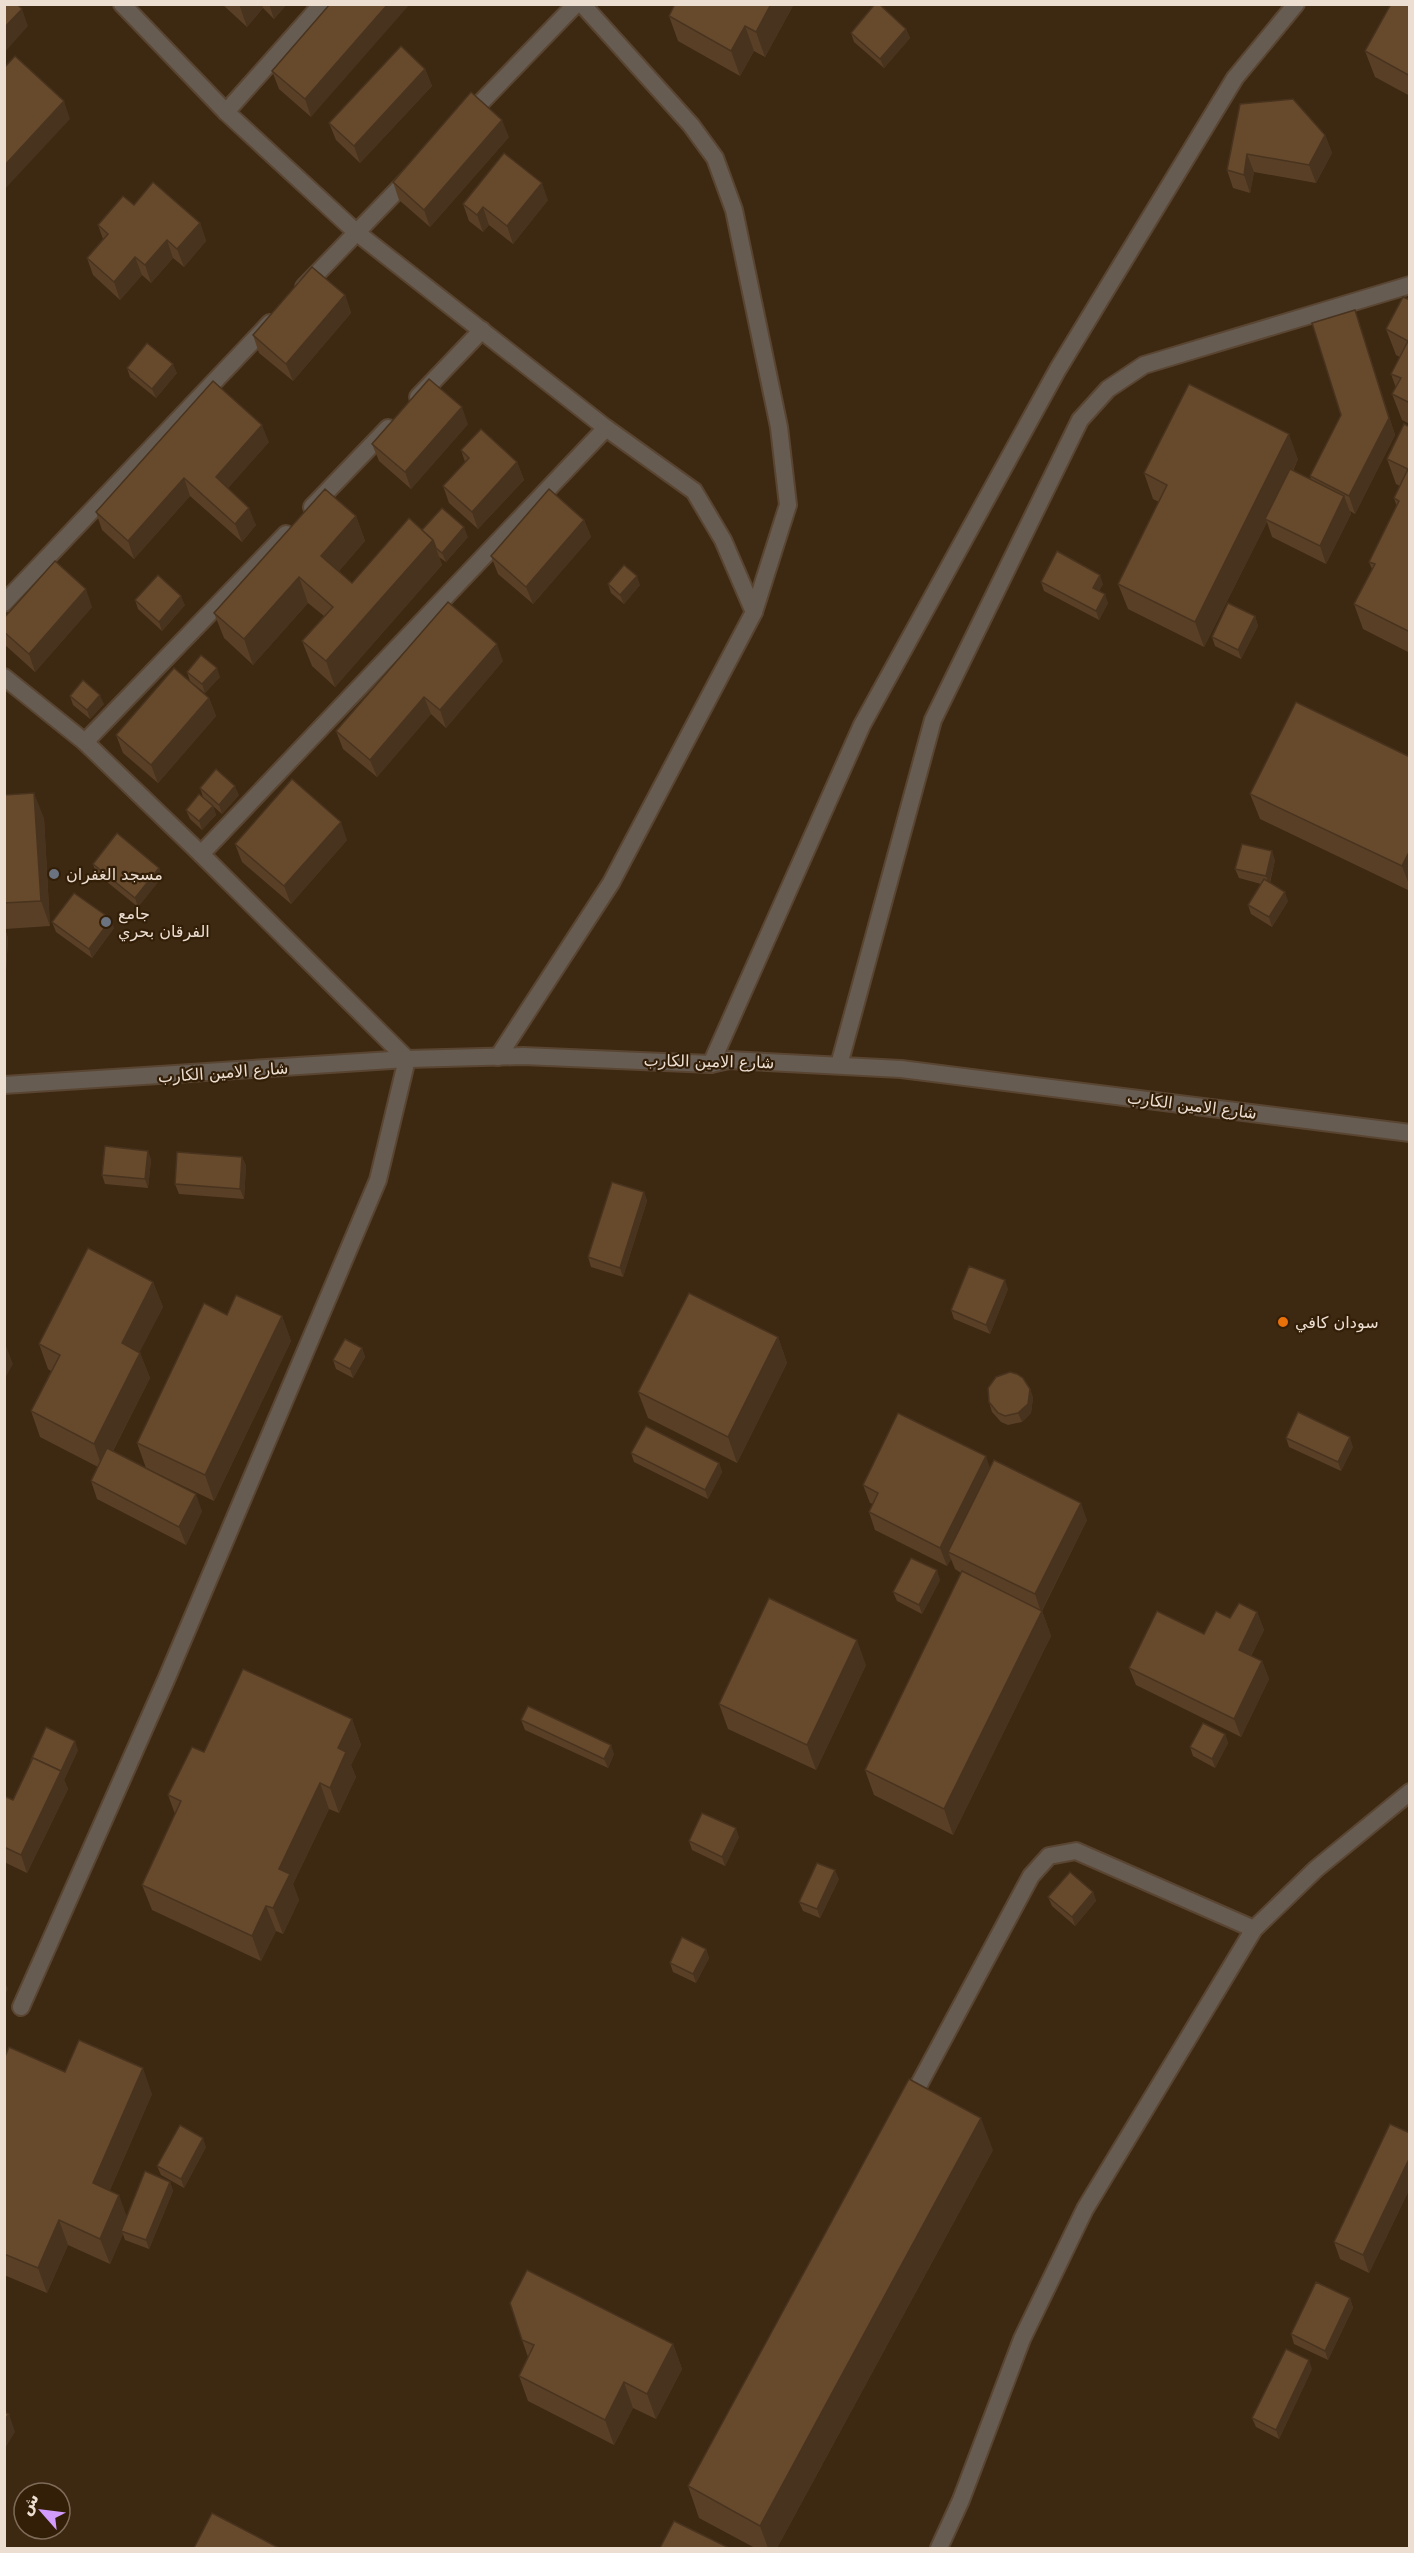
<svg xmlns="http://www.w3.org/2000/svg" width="1414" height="2553" font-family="'DejaVu Sans',Vazirmatn,sans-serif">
<rect width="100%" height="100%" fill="#3d2812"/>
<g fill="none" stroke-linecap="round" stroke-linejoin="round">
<!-- service casing -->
<g stroke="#594531" stroke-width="20">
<g id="service">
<polyline points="909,2103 1031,1876 1049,1856 1076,1851 1254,1929"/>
<polyline points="939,2548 961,2500 1022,2339 1085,2209 1254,1929 1316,1869 1410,1792"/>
</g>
</g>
<!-- minor casing -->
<g stroke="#594531" stroke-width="20">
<g id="minor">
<polyline points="122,4 226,112 356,232 606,428 694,491 723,540 754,612 611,883 498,1057"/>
<polyline points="582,4 691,125 715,158 734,210 779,427 788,505 754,612"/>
<polyline points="226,112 322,4"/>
<polyline points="466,118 576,4"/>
<polyline points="304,287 411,176"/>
<polyline points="418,397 482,330"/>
<polyline points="312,507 388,428"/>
<polyline points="4,603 270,323"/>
<polyline points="4,677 85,742 201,854 407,1059 378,1180 166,1680 21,2007"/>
<polyline points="85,742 286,534"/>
<polyline points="201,854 606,428"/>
<polyline points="711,1064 862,725 1058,369 1235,78 1296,4"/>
<polyline points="839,1065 933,720 1080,420 1108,389 1144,365 1410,285"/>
</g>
</g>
<!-- tertiary casing -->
<g stroke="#594531" stroke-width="20">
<polyline id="tertiary" points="4,1085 407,1059 523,1056 711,1064 729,1060 901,1069 1410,1133"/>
</g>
<!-- service -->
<use href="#service" stroke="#675c52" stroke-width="16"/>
<!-- minor -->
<use href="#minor" stroke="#675c52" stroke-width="16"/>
<!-- tertiary -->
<use href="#tertiary" stroke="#675c52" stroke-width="16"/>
</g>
<!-- wall -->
<g fill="#593f26">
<polygon points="222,4 287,4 274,19 263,8 247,27"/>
<polygon points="330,4 311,117 279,89 272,71"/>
<polygon points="794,4 765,57 754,51 740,76 678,41 669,16"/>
<polygon points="1410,4 1410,96 1375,77 1365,51"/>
<polygon points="906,29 910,38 884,68 854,42 851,33"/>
<polygon points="425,69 432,86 360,163 336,140 329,123"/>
<polygon points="1240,104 1325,135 1332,153 1316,183 1254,172 1250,193 1233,188 1227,170"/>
<polygon points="509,137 430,227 399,200 393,182"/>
<polygon points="548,200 513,244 489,225 483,232 469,221 463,204"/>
<polygon points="134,205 200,223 206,241 184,267 173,258 151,283 142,275 120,300 93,275 87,258 103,239 98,225"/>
<polygon points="345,295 351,313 293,381 259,353 253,335"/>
<polygon points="1410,300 1410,424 1402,420 1392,394 1396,388 1391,374 1400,357 1396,355 1386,329"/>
<polygon points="1355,310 1395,435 1355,514 1350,511 1351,514 1326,564 1272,537 1267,522 1204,647 1128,609 1118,584 1159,502 1153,499 1144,473 1298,459 1293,471 1311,480 1310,476 1341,415"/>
<polygon points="127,368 177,373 156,398 130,377"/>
<polygon points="468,424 411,489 379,461 372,444"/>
<polygon points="1410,427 1410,653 1363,629 1354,604 1372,569 1369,562 1397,507 1394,498 1400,486 1396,484 1387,459"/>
<polygon points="269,442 228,488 256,525 242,542 190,496 134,559 102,530 96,512"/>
<polygon points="461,450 517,462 524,480 478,529 449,503 443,486 465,462"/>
<polygon points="356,516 365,541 339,571 352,583 422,530 468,537 446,562 439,557 442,565 335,687 312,666 302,641 324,616 308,603 253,665 224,638 214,613"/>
<polygon points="584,520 591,537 533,604 498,574 491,556"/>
<polygon points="1041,582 1103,584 1099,591 1108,603 1099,620 1044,591"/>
<polygon points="608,584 640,585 624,604 611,593"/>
<polygon points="135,600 185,605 162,631 138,609"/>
<polygon points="92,607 35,672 4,644 4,618"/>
<polygon points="1255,616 1258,626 1241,659 1215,646 1212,637"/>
<polygon points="503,661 446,728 431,714 377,777 343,749 336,731"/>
<polygon points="187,672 220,677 205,693 190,681"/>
<polygon points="70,696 104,704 90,719 73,705"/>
<polygon points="209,698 216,716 158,783 123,753 116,735"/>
<polygon points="1410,757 1410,891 1260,819 1250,794"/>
<polygon points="200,788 239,795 222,814 203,797"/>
<polygon points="4,795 44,818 50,926 5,929 8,938 4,1005"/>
<polygon points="213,806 216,815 202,830 190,819 186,810"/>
<polygon points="347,840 291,904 242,862 235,844"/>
<polygon points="1275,860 1270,883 1288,901 1272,927 1251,914 1248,905 1261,884 1239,878 1235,869"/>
<polygon points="93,864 159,868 162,877 138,907 96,873"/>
<polygon points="52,922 114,928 92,958 56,932"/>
<polygon points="148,1151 151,1160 148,1188 105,1184 102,1175"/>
<polygon points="242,1157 246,1166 244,1199 179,1194 175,1184"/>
<polygon points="644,1192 647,1201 623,1277 591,1267 588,1257"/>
<polygon points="153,1282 163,1307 139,1352 140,1353 150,1378 113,1451 202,1511 186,1545 97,1499 91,1481 98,1467 40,1437 31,1411 51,1371 48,1369 39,1344"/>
<polygon points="1008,1289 990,1334 954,1319 951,1310"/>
<polygon points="227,1315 282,1316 291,1341 214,1501 146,1468 137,1443"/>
<polygon points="778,1337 787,1363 737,1463 648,1418 638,1392"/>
<polygon points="362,1348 365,1357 353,1378 336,1369 333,1360"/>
<polygon points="1030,1389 1033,1398 1031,1413 1022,1422 1008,1425 1001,1422 992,1412 989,1402"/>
<polygon points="1286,1438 1353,1447 1341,1471 1289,1447"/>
<polygon points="631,1453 719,1463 722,1472 708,1499 634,1462"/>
<polygon points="990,1468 1087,1520 1042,1611 1051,1636 953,1835 874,1795 865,1770 961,1573 955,1569 951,1559 947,1566 875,1530 869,1512 873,1504 870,1503 863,1485"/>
<polygon points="940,1580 922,1614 897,1601 893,1592"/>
<polygon points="1257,1612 1264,1630 1251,1656 1262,1661 1269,1679 1241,1737 1136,1685 1129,1668 1204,1634 1230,1618"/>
<polygon points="866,1665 816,1770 728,1729 719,1704"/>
<polygon points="352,1719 361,1745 351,1765 356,1777 339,1813 329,1809 293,1884 299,1900 283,1934 276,1931 261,1961 152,1910 142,1885 175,1814 168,1795 204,1752"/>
<polygon points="521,1720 614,1754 608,1768 525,1730"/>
<polygon points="1225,1734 1228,1743 1215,1768 1193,1756 1190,1747"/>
<polygon points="78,1750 64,1780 68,1789 27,1873 4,1862 4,1796 13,1800 31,1761 31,1760"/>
<polygon points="739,1837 725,1866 692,1850 689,1841"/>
<polygon points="839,1879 820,1918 803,1911 799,1902"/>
<polygon points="1093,1892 1096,1901 1075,1926 1052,1906 1048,1897"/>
<polygon points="706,1949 709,1958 696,1983 673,1972 670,1963"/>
<polygon points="4,2059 65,2072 152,2094 110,2190 127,2216 170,2182 173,2191 149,2249 125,2240 123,2234 110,2264 68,2245 47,2293 4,2275"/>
<polygon points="1410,2133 1410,2188 1369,2273 1340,2259 1334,2242"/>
<polygon points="206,2147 184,2188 161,2175 157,2166"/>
<polygon points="993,2150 777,2548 755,2548 699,2518 688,2486"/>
<polygon points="1350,2298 1353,2308 1328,2360 1294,2344 1291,2334"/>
<polygon points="522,2340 673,2344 682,2369 656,2419 633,2408 614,2445 528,2401 519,2376 528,2357"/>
<polygon points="1312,2369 1279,2439 1256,2427 1252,2418"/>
</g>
<!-- shaded-wall -->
<g fill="#48331f">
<polygon points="239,4 262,4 263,8 247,27"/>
<polygon points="269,4 287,4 274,19"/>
<polygon points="388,4 410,4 311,117 305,99"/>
<polygon points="771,4 794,4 765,57 756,32"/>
<polygon points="22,9 28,26 4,53 4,28"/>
<polygon points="745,26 754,51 740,76 731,51"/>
<polygon points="906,29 910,38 884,68 880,59"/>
<polygon points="425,69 432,86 360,163 354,146"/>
<polygon points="64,101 70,119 4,190 4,166"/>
<polygon points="502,120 509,137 430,227 424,210"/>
<polygon points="1325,135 1332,153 1316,183 1309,165"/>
<polygon points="1247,154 1254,172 1250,193 1244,175"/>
<polygon points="542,183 548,200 513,244 507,226"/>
<polygon points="483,207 489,225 483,232 477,215"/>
<polygon points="200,223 206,241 184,267 177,249"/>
<polygon points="167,240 173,258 151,283 145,265"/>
<polygon points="135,257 142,275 120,300 114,282"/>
<polygon points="345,295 351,313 293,381 286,364"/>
<polygon points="1355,310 1395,435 1355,514 1349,496"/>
<polygon points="173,364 177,373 156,398 152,389"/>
<polygon points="462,407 468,424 411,489 405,472"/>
<polygon points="262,425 269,442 222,495 216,477"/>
<polygon points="1289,434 1298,459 1268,520 1265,519 1267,522 1204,647 1195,622"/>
<polygon points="517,462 524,480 478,529 472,512"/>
<polygon points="184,478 190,496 134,559 128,541"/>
<polygon points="1344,496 1351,514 1326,564 1320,546"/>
<polygon points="249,508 256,525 242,542 235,524"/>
<polygon points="356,516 365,541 330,581 321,556"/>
<polygon points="584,520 591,537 533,604 526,587"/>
<polygon points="464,527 468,537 446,562 442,553"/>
<polygon points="433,540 442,565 335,687 326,661"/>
<polygon points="1100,575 1103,584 1096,597 1093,588"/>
<polygon points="637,576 640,585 624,604 620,595"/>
<polygon points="299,577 308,603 253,665 244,639"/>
<polygon points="86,589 92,607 35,672 29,654"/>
<polygon points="1105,594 1108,603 1099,620 1096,611"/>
<polygon points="181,596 185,605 162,631 159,622"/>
<polygon points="1255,616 1258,626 1241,659 1238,650"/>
<polygon points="497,644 503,661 446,728 440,710"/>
<polygon points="217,668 220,677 205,693 202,684"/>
<polygon points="100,695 104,704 90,719 87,710"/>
<polygon points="424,697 431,714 377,777 370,760"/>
<polygon points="209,698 216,716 158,783 151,765"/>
<polygon points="235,786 239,795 222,814 219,805"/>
<polygon points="34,793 44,818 50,926 41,901"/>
<polygon points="213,806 216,815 202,830 199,821"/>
<polygon points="341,822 347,840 291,904 284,886"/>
<polygon points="1410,850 1410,887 1402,866"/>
<polygon points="1272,851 1275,860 1269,885 1266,876"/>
<polygon points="159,868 162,877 138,907 135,898"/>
<polygon points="1285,892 1288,901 1272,927 1269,917"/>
<polygon points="111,919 114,928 92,958 89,949"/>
<polygon points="4,928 8,938 4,1005"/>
<polygon points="148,1151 151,1160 148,1188 145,1179"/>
<polygon points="242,1157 246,1166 244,1199 240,1189"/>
<polygon points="644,1192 647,1201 623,1277 620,1268"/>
<polygon points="1005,1280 1008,1289 990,1334 986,1325"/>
<polygon points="153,1282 163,1307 131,1369 122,1343"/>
<polygon points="282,1316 291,1341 214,1501 205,1475"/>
<polygon points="778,1337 787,1363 737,1463 728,1437"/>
<polygon points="6,1346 13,1364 4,1380 4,1350"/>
<polygon points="362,1348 365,1357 353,1378 350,1369"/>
<polygon points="140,1353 150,1378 103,1470 94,1444"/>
<polygon points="1030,1389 1033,1398 1031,1413 1022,1422 1018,1413"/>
<polygon points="1350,1437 1353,1447 1341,1471 1338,1462"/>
<polygon points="986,1456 992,1474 948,1552 951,1559 947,1566 940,1548"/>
<polygon points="719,1463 722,1472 708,1499 705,1490"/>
<polygon points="196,1494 202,1511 186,1545 179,1527"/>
<polygon points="1081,1503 1087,1520 1041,1612 1035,1594"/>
<polygon points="937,1570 940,1580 922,1614 919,1605"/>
<polygon points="1042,1611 1051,1636 953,1835 944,1809"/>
<polygon points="1257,1612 1264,1630 1245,1667 1239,1650"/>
<polygon points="857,1640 866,1665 816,1770 807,1745"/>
<polygon points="1262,1661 1269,1679 1241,1737 1234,1719"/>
<polygon points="352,1719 361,1745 351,1765 356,1777 339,1813 330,1788 338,1748"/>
<polygon points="1225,1734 1228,1743 1215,1768 1212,1759"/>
<polygon points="75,1741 78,1750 64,1780 68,1789 27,1873 21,1855"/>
<polygon points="611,1745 614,1754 608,1768 604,1759"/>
<polygon points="320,1783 329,1809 293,1884 299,1900 283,1934 273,1908 279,1869"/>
<polygon points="736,1828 739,1837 725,1866 722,1857"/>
<polygon points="835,1870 839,1879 820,1918 817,1909"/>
<polygon points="1093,1892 1096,1901 1075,1926 1072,1917"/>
<polygon points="266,1906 276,1931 261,1961 252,1936"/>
<polygon points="706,1949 709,1958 696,1983 693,1974"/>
<polygon points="4,1980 8,1989 4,1996"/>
<polygon points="143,2068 152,2094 102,2208 93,2183"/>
<polygon points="981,2118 993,2150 777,2548 768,2548 760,2526"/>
<polygon points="203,2138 206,2147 184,2188 181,2179"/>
<polygon points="1410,2157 1410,2188 1369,2273 1363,2255"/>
<polygon points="170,2182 173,2191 149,2249 146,2240"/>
<polygon points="119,2195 128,2220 121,2231 123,2234 110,2264 100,2239"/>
<polygon points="59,2220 68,2245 47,2293 38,2268"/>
<polygon points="1350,2298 1353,2308 1328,2360 1325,2351"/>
<polygon points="673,2344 682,2369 656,2419 647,2394"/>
<polygon points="1309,2360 1312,2369 1279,2439 1276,2430"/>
<polygon points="624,2382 633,2408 614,2445 605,2420"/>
<polygon points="9,2414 15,2432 4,2450 4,2421"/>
</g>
<!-- building -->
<g fill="#67492c" stroke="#48331f" stroke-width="1.5">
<polygon points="4,4 17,4 22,9 4,28"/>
<polygon points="330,4 388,4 305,99 272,71"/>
<polygon points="675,4 771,4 756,32 745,26 731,51 669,16"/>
<polygon points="875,4 879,4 906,29 880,59 851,33"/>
<polygon points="1391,4 1410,4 1410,76 1365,51"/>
<polygon points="401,46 425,69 354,146 329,123"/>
<polygon points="15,56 64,101 4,166 4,68"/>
<polygon points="471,92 502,120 424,210 393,182"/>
<polygon points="1293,99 1325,135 1309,165 1247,154 1244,175 1227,170 1240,104"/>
<polygon points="504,153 542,183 507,226 483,207 477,215 463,204"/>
<polygon points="153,182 200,223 177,249 167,240 145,265 135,257 114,282 87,258 108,234 98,225 123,196 134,205"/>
<polygon points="312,267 345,295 286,364 253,335"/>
<polygon points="1403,297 1410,300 1410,403 1392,394 1401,378 1391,374 1408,341 1386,329"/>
<polygon points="1355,310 1389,418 1349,496 1310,476 1341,415 1312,323"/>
<polygon points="147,343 173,364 152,389 127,368"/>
<polygon points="429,379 462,407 405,472 372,444"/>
<polygon points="213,381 262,425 216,477 249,508 235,524 184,478 128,541 96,512"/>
<polygon points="1189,384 1289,434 1195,622 1118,584 1167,485 1144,473"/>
<polygon points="1404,424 1410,427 1410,632 1354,604 1375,564 1369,562 1399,501 1394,498 1408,469 1387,459"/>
<polygon points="481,429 517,462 472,512 443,486 469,458 461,450"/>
<polygon points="1290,469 1344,496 1320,546 1265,519"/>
<polygon points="325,489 356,516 321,556 352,583 409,518 433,540 326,661 302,641 333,607 299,577 244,639 214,613"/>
<polygon points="549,489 584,520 526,587 491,556"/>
<polygon points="442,508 464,527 442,553 436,548 433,540 422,530"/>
<polygon points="1057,551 1100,575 1093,588 1105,594 1096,611 1041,582"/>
<polygon points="55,561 86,589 29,654 4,632 4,618"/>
<polygon points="624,565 637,576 620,595 608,584"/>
<polygon points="158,575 181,596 159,622 135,600"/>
<polygon points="448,602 497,644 440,710 424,697 370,760 336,731"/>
<polygon points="1228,603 1255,616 1238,650 1212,637"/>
<polygon points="201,655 217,668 202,684 187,672"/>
<polygon points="174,668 209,698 151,765 116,735"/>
<polygon points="83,680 100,695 87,710 70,696"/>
<polygon points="1296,702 1410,757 1410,850 1402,866 1250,794"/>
<polygon points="216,769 235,786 219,805 200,788"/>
<polygon points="292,779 341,822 284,886 235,844"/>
<polygon points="34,793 41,901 4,903 4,795"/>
<polygon points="199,794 213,806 199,821 186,810"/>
<polygon points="117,833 159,868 135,898 93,864"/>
<polygon points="1242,844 1272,851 1266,876 1235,869"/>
<polygon points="1264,879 1285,892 1269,917 1248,905"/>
<polygon points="74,893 111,919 89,949 52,922"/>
<polygon points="105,1146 148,1151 145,1179 102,1175"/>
<polygon points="177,1152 242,1157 240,1189 175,1184"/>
<polygon points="612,1182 644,1192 620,1268 588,1257"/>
<polygon points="88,1248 153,1282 122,1343 140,1353 94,1444 31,1411 60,1355 39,1344"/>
<polygon points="969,1266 1005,1280 986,1325 951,1310"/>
<polygon points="689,1293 778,1337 728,1437 638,1392"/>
<polygon points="236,1295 282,1316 205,1475 137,1443 204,1303 227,1315"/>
<polygon points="345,1339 362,1348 350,1369 333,1360"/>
<polygon points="1010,1372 1017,1374 1023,1378 1030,1389 1028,1404 1018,1413 1005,1416 998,1413 989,1402 988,1388 996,1377"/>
<polygon points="1298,1412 1350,1437 1338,1462 1286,1438"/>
<polygon points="898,1413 986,1456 940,1548 869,1512 878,1493 863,1485"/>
<polygon points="646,1426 719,1463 705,1490 631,1453"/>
<polygon points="107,1448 196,1494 179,1527 91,1481"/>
<polygon points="994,1460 1081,1503 1035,1594 948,1552"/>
<polygon points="911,1558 937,1570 919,1605 893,1592"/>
<polygon points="962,1571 1042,1611 944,1809 865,1770"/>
<polygon points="769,1598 857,1640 807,1745 719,1704"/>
<polygon points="1239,1603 1257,1612 1239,1650 1262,1661 1234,1719 1129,1668 1157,1611 1204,1634 1216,1611 1230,1618"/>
<polygon points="243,1669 352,1719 338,1748 346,1752 330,1788 320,1783 279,1869 290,1874 273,1908 266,1906 252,1936 142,1885 181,1801 168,1795 192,1747 204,1752"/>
<polygon points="528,1706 611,1745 604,1759 521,1720"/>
<polygon points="1203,1723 1225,1734 1212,1759 1190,1747"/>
<polygon points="46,1727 75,1741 61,1771 33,1758 32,1760 31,1760"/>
<polygon points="33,1758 61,1771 21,1855 4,1847 4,1796 13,1800"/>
<polygon points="702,1813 736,1828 722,1857 689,1841"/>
<polygon points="817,1863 835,1870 817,1909 799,1902"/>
<polygon points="1070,1872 1093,1892 1072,1917 1048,1897"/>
<polygon points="682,1937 706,1949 693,1974 670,1963"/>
<polygon points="79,2040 143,2068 93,2183 119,2195 100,2239 59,2220 38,2268 4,2254 4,2059 9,2047 65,2072"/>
<polygon points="909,2079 981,2118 760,2526 688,2486"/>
<polygon points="1390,2124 1410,2133 1410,2157 1363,2255 1334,2242"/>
<polygon points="180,2125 203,2138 181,2179 157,2166"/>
<polygon points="145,2171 170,2182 146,2240 121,2231"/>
<polygon points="527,2270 673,2344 647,2394 624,2382 605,2420 519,2376 534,2345 522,2340 510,2303"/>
<polygon points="1316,2282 1350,2298 1325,2351 1291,2334"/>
<polygon points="1286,2349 1309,2360 1276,2430 1252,2418"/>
<polygon points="4,2412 9,2414 4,2421"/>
<polygon points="212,2513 279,2548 194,2548"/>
<polygon points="674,2521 729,2548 660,2548"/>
</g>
<!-- markers -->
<g fill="#6b7280" stroke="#331e08" stroke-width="2">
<circle cx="54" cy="874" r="6"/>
<circle cx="106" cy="922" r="6"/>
</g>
<circle fill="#e8710a" stroke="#331e08" stroke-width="2" cx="1283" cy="1322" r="6"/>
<g text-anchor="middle" stroke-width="4.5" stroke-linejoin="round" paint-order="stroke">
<!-- poi labels -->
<g font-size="16" fill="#ecded1" stroke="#331e08" text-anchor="start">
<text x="66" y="880">مسجد الغفران</text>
<text x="118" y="919">جامع<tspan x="118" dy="18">الفرقان بحري</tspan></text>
<text x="1295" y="1328">سودان كافي</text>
</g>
<!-- street labels -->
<g font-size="16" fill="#ecded1" stroke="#331e08">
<text transform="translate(709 1061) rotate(1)" y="6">شارع الامين الكارب</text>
<text transform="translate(223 1072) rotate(-4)" y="6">شارع الامين الكارب</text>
<text transform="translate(1192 1105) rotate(7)" y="6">شارع الامين الكارب</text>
</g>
</g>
<!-- border -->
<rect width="1414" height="2553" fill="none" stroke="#ecded1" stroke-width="12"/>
<!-- north arrow -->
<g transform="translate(42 2511) rotate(298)"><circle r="28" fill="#331e08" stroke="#7d6b58" stroke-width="1.5"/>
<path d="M0-4.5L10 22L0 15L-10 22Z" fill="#d39cfc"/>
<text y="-9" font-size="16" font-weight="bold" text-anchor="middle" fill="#ecded1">ش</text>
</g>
</svg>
